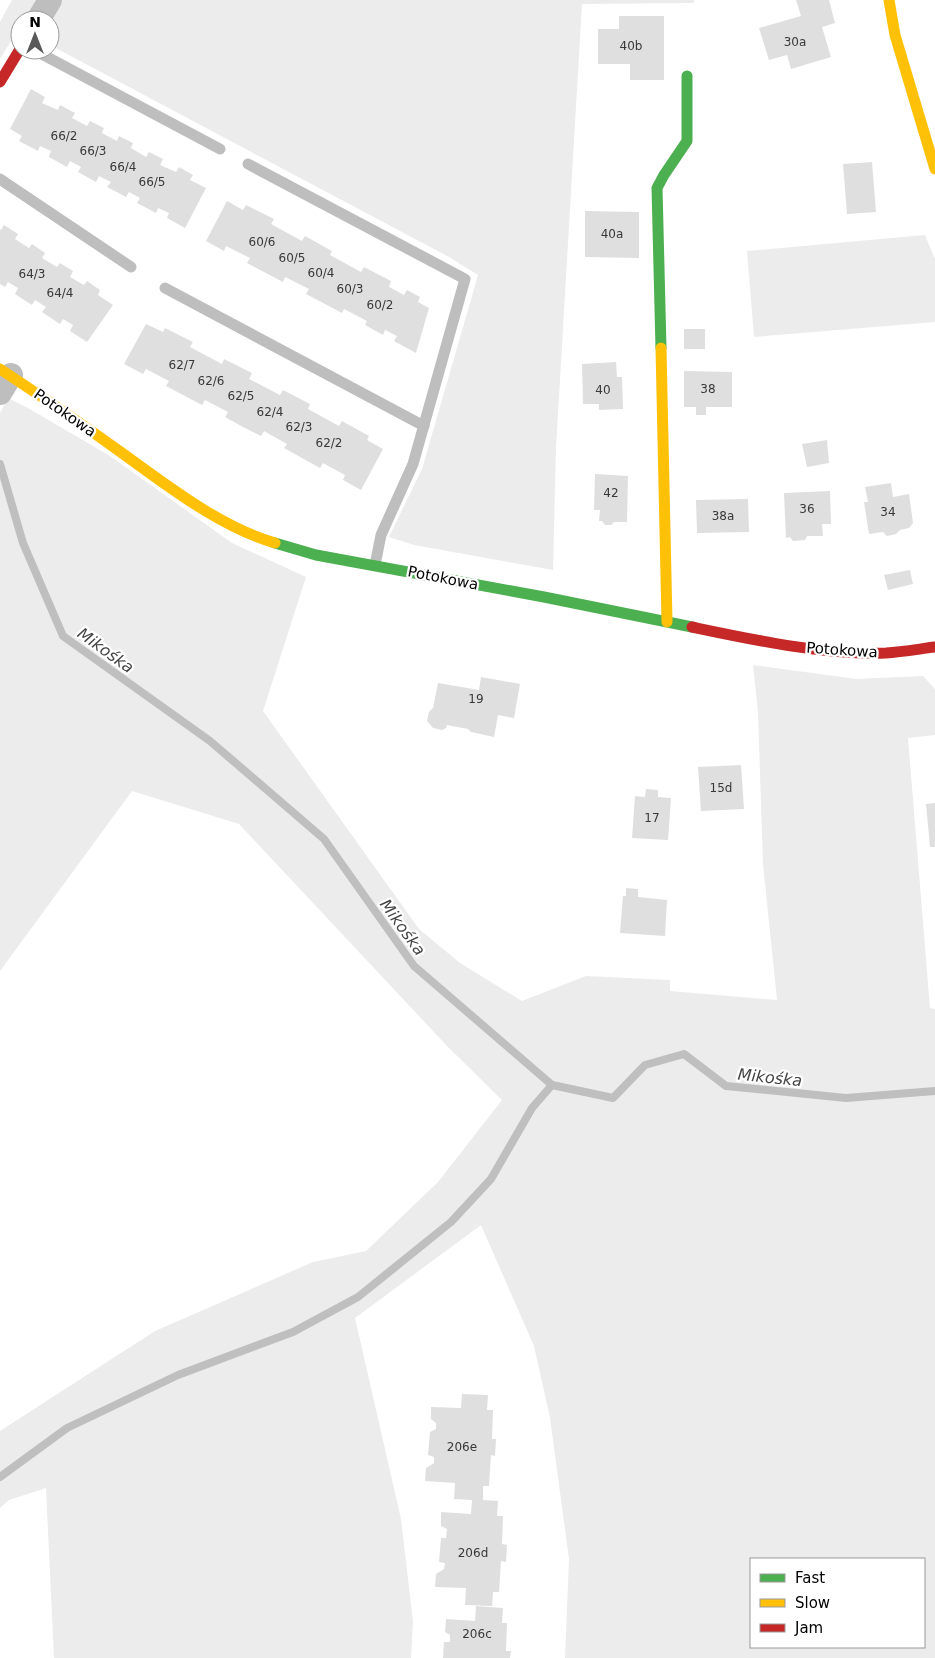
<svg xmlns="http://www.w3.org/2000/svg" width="935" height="1658" font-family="'DejaVu Sans',sans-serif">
<rect width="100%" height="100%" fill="#fff"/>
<!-- green -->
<g fill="#ececec" fill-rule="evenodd">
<polygon points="12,0 36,0 24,20 20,20 20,26 0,59 0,22"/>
<polygon points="62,0 694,0 694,3 582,4 556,448 553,570 414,545 389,537 422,469 478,275 449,257 50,45 50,20"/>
<polygon points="925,235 935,259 935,322 754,337 747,251"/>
<path d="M8 398 28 408 110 456 232 543 306 577 263 711 419 929 460 963 522 1001 586 976 670 980V991L777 1000 763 864 758 712 753 665 857 679 923 676 935 689V735L908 738 930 1008 935 1009V1658H565L569 1559 550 1418 534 1346 481 1225 355 1318 401 1519 413 1622 411 1658H54L46 1488 9 1500 0 1508V1431L155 1331 313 1262 366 1251 438 1182 502 1100 447 1046 239 824 132 791 0 971V413ZM751 1559H924V1647H751Z"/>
</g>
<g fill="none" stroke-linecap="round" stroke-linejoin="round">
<!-- stream -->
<g stroke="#bfbfbf" stroke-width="8">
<polyline points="0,464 23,543 63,636 210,741 324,839 414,966 552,1085 613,1098 645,1065 684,1054 726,1086 846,1098 935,1091"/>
<polyline points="0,1477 67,1428 178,1375 293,1332 358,1297 451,1222 491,1179 532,1108 552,1085"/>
</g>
</g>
<!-- building -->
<g fill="#dfdfdf">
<polygon points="796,0 829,0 835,23 822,27 831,57 791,69 787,55 769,60 759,28 801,16"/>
<polygon points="619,16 664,16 664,80 630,80 630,64 598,64 598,29 619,29"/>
<polygon points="31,89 45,97 42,103 58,110 60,105 75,113 72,118 87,126 90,121 104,128 102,133 117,141 119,136 133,143 131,148 146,157 149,152 163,159 160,165 176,172 179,167 193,175 190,180 206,188 185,228 167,218 169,213 158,208 156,213 137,203 140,198 129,192 126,197 107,187 111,182 99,176 96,182 78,172 81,167 70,161 67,167 49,157 51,151 40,146 38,151 19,141 22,136 10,129"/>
<polygon points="872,162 876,212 847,214 843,164"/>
<polygon points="227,201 243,210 246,205 274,219 271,224 302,241 305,236 332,251 330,255 361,272 364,267 391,281 389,287 404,295 407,290 420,297 418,302 429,308 416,353 394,341 397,336 385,330 383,335 365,325 367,321 344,309 342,313 306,294 309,289 285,277 283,282 247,263 250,258 226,246 224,251 206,241"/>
<polygon points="585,211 639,212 639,258 585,257"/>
<polygon points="4,225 18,234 15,239 29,248 32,244 45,253 42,258 57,267 60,263 73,271 70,277 84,285 87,281 100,290 98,295 113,305 87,342 70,331 73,325 63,319 60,324 42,312 46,307 35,300 32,305 15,294 18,288 8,282 5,287 0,284 0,229 1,230"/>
<polygon points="146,324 163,332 165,328 193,342 190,347 222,364 224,359 252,373 249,379 280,395 283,390 310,404 308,409 339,426 342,421 369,436 367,440 383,449 361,490 343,480 345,475 323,463 320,468 284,448 287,444 264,431 261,436 243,427 225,417 228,412 205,400 202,405 166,386 169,381 146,369 143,374 124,364"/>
<rect x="684" y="329" width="21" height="20"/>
<polygon points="616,362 617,377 622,377 623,409 599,410 599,404 583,404 582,364"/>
<polygon points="684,371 732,372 732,407 706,407 706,415 696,415 696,407 684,407"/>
<polygon points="827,440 829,463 807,467 802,444"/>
<polygon points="595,474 628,476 627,522 614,522 611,525 605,525 602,521 599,521 600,510 594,510"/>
<polygon points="891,483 893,497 909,494 913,523 909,528 900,530 896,534 887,536 883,532 869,534 864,502 868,502 865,487"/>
<polygon points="830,491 831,524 822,524 823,536 807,536 805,540 793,541 790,537 786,538 784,493"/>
<polygon points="748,499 749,532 697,533 696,500"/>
<polygon points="910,570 913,584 888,590 884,575"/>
<polygon points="481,677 520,684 514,718 498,715 494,737 471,732 468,729 447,725 446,728 442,730 433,728 427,721 429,712 433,708 438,683 479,690"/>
<polygon points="741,765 744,809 701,811 698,767"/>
<polygon points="646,789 658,790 658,797 671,798 668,840 632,838 635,796 645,797"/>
<polygon points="935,803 935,847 930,847 926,804"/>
<polygon points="626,888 638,889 638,897 667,900 665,936 620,933 623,896 626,896"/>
<polygon points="462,1394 488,1395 487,1410 493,1410 492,1439 496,1439 495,1456 491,1455 489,1486 483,1486 483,1500 498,1501 497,1516 503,1516 502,1544 507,1545 506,1562 501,1561 499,1592 493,1592 492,1606 465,1605 466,1588 435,1587 436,1574 444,1569 445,1563 439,1562 441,1538 446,1538 447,1529 441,1526 441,1512 471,1514 472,1500 454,1499 455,1483 425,1481 426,1468 434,1463 434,1457 428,1455 430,1432 436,1429 436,1423 431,1419 431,1407 461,1408"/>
<polygon points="476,1606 503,1608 502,1623 507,1623 506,1651 511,1651 510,1658 443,1658 444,1642 450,1642 450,1635 445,1632 446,1619 475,1621"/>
</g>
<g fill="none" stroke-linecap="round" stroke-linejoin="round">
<!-- lane -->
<g stroke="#bebebe" stroke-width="11">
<polyline points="34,50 220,149"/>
<polyline points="248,164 465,279 413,464 381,535 375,565"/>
<polyline points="0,179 131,267"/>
<polyline points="165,288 424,426"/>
</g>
<!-- street -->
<g stroke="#bebebe" stroke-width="24">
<polyline points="38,20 50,0"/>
<polyline points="0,393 11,375"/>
</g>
<!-- fast -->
<g stroke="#4caf50" stroke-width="11">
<polyline points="661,348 657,188 664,175 687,141 687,76"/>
<polyline points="275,543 316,555 544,597 692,627"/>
</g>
<!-- slow -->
<g stroke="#ffc107" stroke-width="11">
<polyline points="889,0 895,35 935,169"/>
<polyline points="661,348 667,622"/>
<path d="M0 369C41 396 82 424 122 453 168 486 220 527 275 543"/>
</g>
<!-- jam -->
<g stroke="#c62828" stroke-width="11">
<polyline points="0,82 20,49"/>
<path d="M692 627C754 640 823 655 886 653 902 652 919 649 935 647"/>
</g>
</g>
<g text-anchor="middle" stroke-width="4.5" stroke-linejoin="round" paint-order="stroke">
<!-- number labels -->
<g font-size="12" fill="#383838">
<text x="795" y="46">30a</text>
<text x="631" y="50">40b</text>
<text x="64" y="140">66/2</text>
<text x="93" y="155">66/3</text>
<text x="123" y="171">66/4</text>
<text x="152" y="186">66/5</text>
<text x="612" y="238">40a</text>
<text x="262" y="246">60/6</text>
<text x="292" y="262">60/5</text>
<text x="321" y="277">60/4</text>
<text x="32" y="278">64/3</text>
<text x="350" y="293">60/3</text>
<text x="60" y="297">64/4</text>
<text x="380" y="309">60/2</text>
<text x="182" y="369">62/7</text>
<text x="211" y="385">62/6</text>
<text x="708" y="393">38</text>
<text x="603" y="394">40</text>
<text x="241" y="400">62/5</text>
<text x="270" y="416">62/4</text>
<text x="299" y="431">62/3</text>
<text x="329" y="447">62/2</text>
<text x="611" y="497">42</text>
<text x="807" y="513">36</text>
<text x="888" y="516">34</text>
<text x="723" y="520">38a</text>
<text x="476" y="703">19</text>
<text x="721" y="792">15d</text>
<text x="652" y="822">17</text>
<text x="462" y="1451">206e</text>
<text x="473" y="1557">206d</text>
<text x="477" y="1638">206c</text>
</g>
<!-- street labels -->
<g font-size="15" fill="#000" stroke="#fff">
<text transform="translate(65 413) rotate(35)" y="5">Potokowa</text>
<text transform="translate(443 578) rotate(11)" y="5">Potokowa</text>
<text transform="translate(842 650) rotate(4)" y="5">Potokowa</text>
</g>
<!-- water labels -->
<g font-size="16" font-style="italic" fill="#444" stroke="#fff">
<text transform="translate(106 650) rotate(36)" y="6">Mikośka</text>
<text transform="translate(403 927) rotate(54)" y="6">Mikośka</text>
<text transform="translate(770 1077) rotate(6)" y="6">Mikośka</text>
</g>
</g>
<!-- legend -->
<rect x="750" y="1558" width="175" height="90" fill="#ffffff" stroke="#999999"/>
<rect x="760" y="1574" width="25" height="8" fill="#4caf50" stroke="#999999"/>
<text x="795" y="1583" font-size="15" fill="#000000">Fast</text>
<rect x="760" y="1599" width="25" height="8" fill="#ffc107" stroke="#999999"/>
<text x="795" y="1608" font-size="15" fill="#000000">Slow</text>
<rect x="760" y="1624" width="25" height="8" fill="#c62828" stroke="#999999"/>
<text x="795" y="1633" font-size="15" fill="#000000">Jam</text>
<!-- north arrow -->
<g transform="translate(35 35)"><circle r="24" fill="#ffffff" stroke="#999999"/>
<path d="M0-4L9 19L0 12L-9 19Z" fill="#595959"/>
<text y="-8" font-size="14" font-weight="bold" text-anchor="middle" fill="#000000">N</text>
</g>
</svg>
